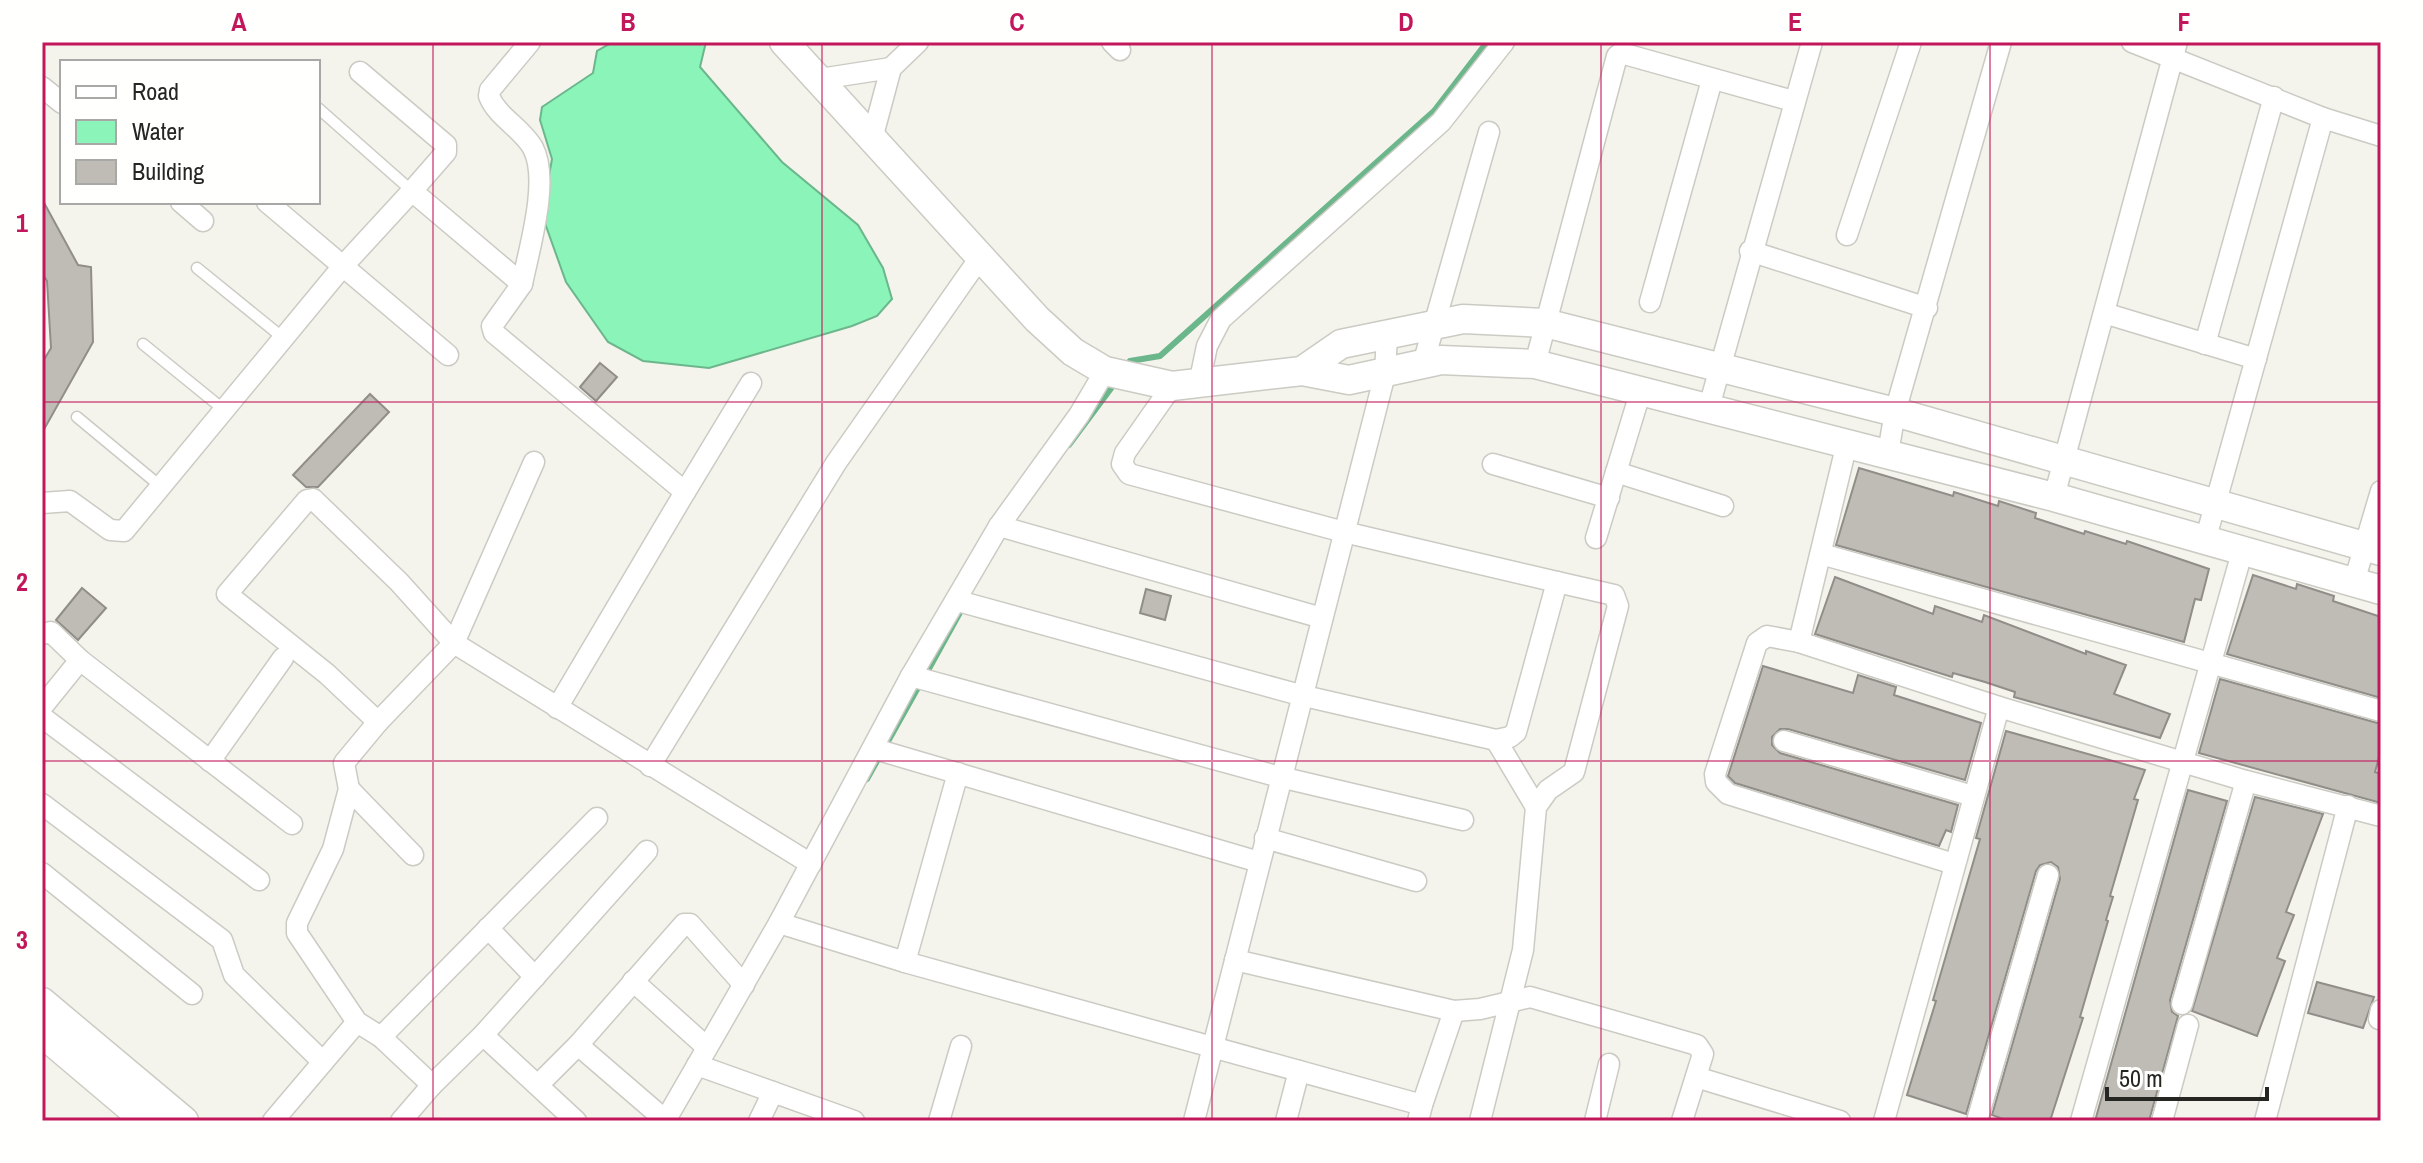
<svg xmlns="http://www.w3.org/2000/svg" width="2423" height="1163" font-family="'Archivo Narrow',sans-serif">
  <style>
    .water { fill: #8af4b9; stroke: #6cb68c; stroke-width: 2 }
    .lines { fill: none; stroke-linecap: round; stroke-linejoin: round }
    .stream { stroke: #6cb68c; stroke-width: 6 }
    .building { fill: #bfbbb5; stroke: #918d88; stroke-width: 2 }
    .lane-casing { stroke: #cbcbc4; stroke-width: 13 }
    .street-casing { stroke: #cbcbc4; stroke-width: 23 }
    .secondary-casing { stroke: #cbcbc4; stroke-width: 31 }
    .lane { stroke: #fff; stroke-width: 10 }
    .street { stroke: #fff; stroke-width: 20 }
    .secondary { stroke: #fff; stroke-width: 28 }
    .grid { fill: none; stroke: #c2185b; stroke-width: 2; stroke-opacity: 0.55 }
    .neatline { fill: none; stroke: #c2185b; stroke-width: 3 }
    .grid-label { font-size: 26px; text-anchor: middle; font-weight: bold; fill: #c2185b }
  </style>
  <rect width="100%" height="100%" fill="#f4f4ed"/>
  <polygon class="water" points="613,42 706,42 700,67 782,162 858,225 883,268 892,299 877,316 852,326 709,368 643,361 608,342 566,282 542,215 552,159 540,120 542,107 593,73 597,51"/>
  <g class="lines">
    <g class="stream">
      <polyline points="1125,367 1130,361 1160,356 1434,111 1487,42"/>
      <polyline points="1069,445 1115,383"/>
      <polyline points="926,674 963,607"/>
      <polyline points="867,779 920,684"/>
    </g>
  </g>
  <g class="building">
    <polygon points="42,199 78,265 91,267 93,342 42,433 42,363 51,348 47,281 42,273"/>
    <polygon points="600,363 617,377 596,401 580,387"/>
    <polygon points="370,394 389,412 318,487 306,487 293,475"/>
    <polygon points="1859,468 1953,496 1954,492 1998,506 1999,501 2036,513 2035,518 2084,534 2085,531 2126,544 2127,541 2209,569 2201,600 2195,599 2184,642 1836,545"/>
    <polygon points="2253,575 2296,589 2297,584 2334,596 2333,601 2381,617 2381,698 2227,654"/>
    <polygon points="1835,577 1933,614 1935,606 1982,622 1984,615 2086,654 2086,651 2126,665 2114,694 2170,714 2160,738 2014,697 2015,692 1985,682 1953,673 1952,677 1815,634"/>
    <polygon points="82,588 106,608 78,640 56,620"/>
    <polygon points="1146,589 1171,596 1165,620 1140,613"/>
    <polygon points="1763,666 1853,693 1858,675 1896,687 1894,695 1981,723 1965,780 1788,729 1780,729 1772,737 1772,745 1780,753 1958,805 1951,832 1946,830 1939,846 1735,783 1728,776"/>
    <polygon points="2220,679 2381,724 2381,750 2375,772 2381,774 2381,803 2199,753"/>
    <polygon points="2006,731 2145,770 2134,799 2138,800 2110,896 2113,897 2106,920 2108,921 2080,1017 2083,1018 2050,1121 2008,1121 1992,1115 2060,879 2058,867 2051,862 2040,865 2036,871 1966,1114 1907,1095 1936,1001 1933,1000 1980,839 1976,838"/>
    <polygon points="2188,790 2227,801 2170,1000 2172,1012 2178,1016 2149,1121 2095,1121"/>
    <polygon points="2255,797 2323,814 2286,912 2294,915 2277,958 2285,961 2257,1036 2192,1011"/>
    <polygon points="2317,982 2374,997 2363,1028 2308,1013"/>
  </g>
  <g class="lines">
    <defs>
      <g id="lane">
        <polyline points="318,108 412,191"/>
        <polyline points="197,268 282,337"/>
        <polyline points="143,344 223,409"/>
        <polyline points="77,417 159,485"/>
      </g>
      <g id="street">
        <polyline points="1112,42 1120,50"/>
        <polyline points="2132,42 2323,118 2381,136"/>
        <polyline points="360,72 446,145 446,152 412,191"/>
        <polyline points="820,79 891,68"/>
        <polyline points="42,87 62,103"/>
        <polyline points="872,139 891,68 918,42"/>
        <polyline points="181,202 203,221"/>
        <polyline points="267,202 448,355"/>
        <polyline points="1847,235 1911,42"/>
        <polyline points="1750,251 1927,308"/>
        <path d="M522,284C529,249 550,180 533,148C522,128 497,117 489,96L490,90L530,42"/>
        <polyline points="1650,302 1712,80"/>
        <polyline points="2104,313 2256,359"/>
        <polyline points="2205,344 2274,97"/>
        <polyline points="1423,364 1489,132"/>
        <polyline points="1535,364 1617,56 1621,53 1793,101"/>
        <polyline points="1199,384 1207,346 1221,319 1441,122 1504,42"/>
        <polyline points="1709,407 1812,42"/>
        <polyline points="1847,443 1799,642 1999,707 2246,781 2381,816"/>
        <polyline points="1888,453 1895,412 2001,42"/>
        <polyline points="534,462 454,643 378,722 327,674 227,594 307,500 313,499 399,582 454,643 811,864"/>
        <polyline points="1493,464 1609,498"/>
        <polyline points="1616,472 1723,506"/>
        <polyline points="685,492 751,383"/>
        <polyline points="2054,497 2177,42"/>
        <polyline points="42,503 70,501 110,530 124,531 343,266 412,191 522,284 492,326 494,333 685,492 557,708"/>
        <polyline points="999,526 1322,618"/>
        <polyline points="1596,538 1641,390"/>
        <polyline points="2205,541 2323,118"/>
        <polyline points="1821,554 2381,711"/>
        <polyline points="2354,582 2381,491"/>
        <polyline points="958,601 1300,695 1496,740 1510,737 1516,732 1557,582 1344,532 1129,474 1122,464 1125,453 1172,386"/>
        <polyline points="42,634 51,632 80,660"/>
        <polyline points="1799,642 1767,636 1757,643 1715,774 1716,782 1728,794 1954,864"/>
        <polyline points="911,676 1280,777 1463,820"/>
        <polyline points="42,707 80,660 292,824"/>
        <polyline points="42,717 259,880"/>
        <polyline points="1496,740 1536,807"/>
        <polyline points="1784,741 1973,796"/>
        <polyline points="875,749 1259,862"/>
        <polyline points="210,761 283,658"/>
        <polyline points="650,766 836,463 979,259"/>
        <polyline points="349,789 344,763 378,722"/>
        <polyline points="42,804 222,940 234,975 323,1062 357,1022"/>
        <polyline points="1265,838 1416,881"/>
        <polyline points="413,855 349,789 333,849 297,923 297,933 357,1022 381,1037 432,1085 483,1035"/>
        <polyline points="42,873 192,994"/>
        <polyline points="779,923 905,962 1422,1105 1418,1121"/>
        <polyline points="488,928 535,977"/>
        <polyline points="1235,960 1454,1011 1480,1009 1530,997 1697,1045 1703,1054 1682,1121"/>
        <polyline points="905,962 958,773"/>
        <polyline points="633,981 701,1042"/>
        <polyline points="2182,1004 2246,781"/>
        <polyline points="2379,1019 2381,1010"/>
        <polyline points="381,1037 597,818"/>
        <polyline points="578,1045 657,1113"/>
        <polyline points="697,1065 854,1121"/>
        <polyline points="1696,1077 1840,1121"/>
        <polyline points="539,1084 578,1045 684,924 690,924 744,985"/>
        <polyline points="1422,1105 1454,1011"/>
        <polyline points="273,1121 323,1062"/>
        <polyline points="401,1121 432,1085"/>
        <polyline points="576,1121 483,1035 647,851"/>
        <polyline points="665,1121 779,923 911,676 999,526 1079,415 1105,371"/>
        <polyline points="759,1121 773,1092"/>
        <polyline points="939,1121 961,1046"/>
        <polyline points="1194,1121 1385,374 1387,335"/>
        <polyline points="1286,1121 1299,1071"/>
        <polyline points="1480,1121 1523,950 1536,807 1548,790 1574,772 1618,606 1614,595 1557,582"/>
        <polyline points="1595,1121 1609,1064"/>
        <polyline points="1884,1121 1999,707"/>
        <polyline points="1977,1121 2048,875"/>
        <polyline points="2081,1121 2243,549"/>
        <polyline points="2162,1121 2188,1025"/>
        <polyline points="2265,1121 2348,806"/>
      </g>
      <g id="secondary">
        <polyline points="784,42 1037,319 1073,352 1105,371 1172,386 1302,371 1349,380 1441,360 1535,364 2054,497 2381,590"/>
        <polyline points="1302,371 1341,344 1463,319 1545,323 1895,412 2381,551"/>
        <polyline points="42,1002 184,1121"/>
        <polyline points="42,1033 146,1121"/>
      </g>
    </defs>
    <use href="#lane" class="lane-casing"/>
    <use href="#street" class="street-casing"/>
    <use href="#secondary" class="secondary-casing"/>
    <use href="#lane" class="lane"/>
    <use href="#street" class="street"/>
    <use href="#secondary" class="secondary"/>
  </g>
  <path class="grid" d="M433,42V1121M822,42V1121M1212,42V1121M1601,42V1121M1990,42V1121M42,402H2381M42,761H2381"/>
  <rect width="2423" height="1163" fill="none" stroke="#fffffe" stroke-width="88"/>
  <rect x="60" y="60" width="260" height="144" fill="#fffffe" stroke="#a8a8a6" stroke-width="2"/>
  <rect x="76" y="86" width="40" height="12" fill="#ffffff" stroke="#a8a8a6" stroke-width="2"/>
  <text x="132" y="100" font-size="24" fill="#252522">Road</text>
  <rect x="76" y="120" width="40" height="24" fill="#8af4b9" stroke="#a8a8a6" stroke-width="2"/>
  <text x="132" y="140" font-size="24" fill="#252522">Water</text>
  <rect x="76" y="160" width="40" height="24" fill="#bfbbb5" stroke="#a8a8a6" stroke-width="2"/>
  <text x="132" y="180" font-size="24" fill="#252522">Building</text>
  <path d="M2107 1087v12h160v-12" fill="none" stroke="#252522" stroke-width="4"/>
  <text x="2119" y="1087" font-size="24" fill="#252522" stroke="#fffffe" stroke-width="6" paint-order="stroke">50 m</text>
  <rect x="44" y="44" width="2335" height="1075" class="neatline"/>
  <g class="grid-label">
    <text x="239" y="31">A</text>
    <text x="628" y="31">B</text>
    <text x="1017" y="31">C</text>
    <text x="1406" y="31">D</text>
    <text x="1795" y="31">E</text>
    <text x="2184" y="31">F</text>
    <text x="22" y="232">1</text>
    <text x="22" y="591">2</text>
    <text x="22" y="949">3</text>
  </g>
</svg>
